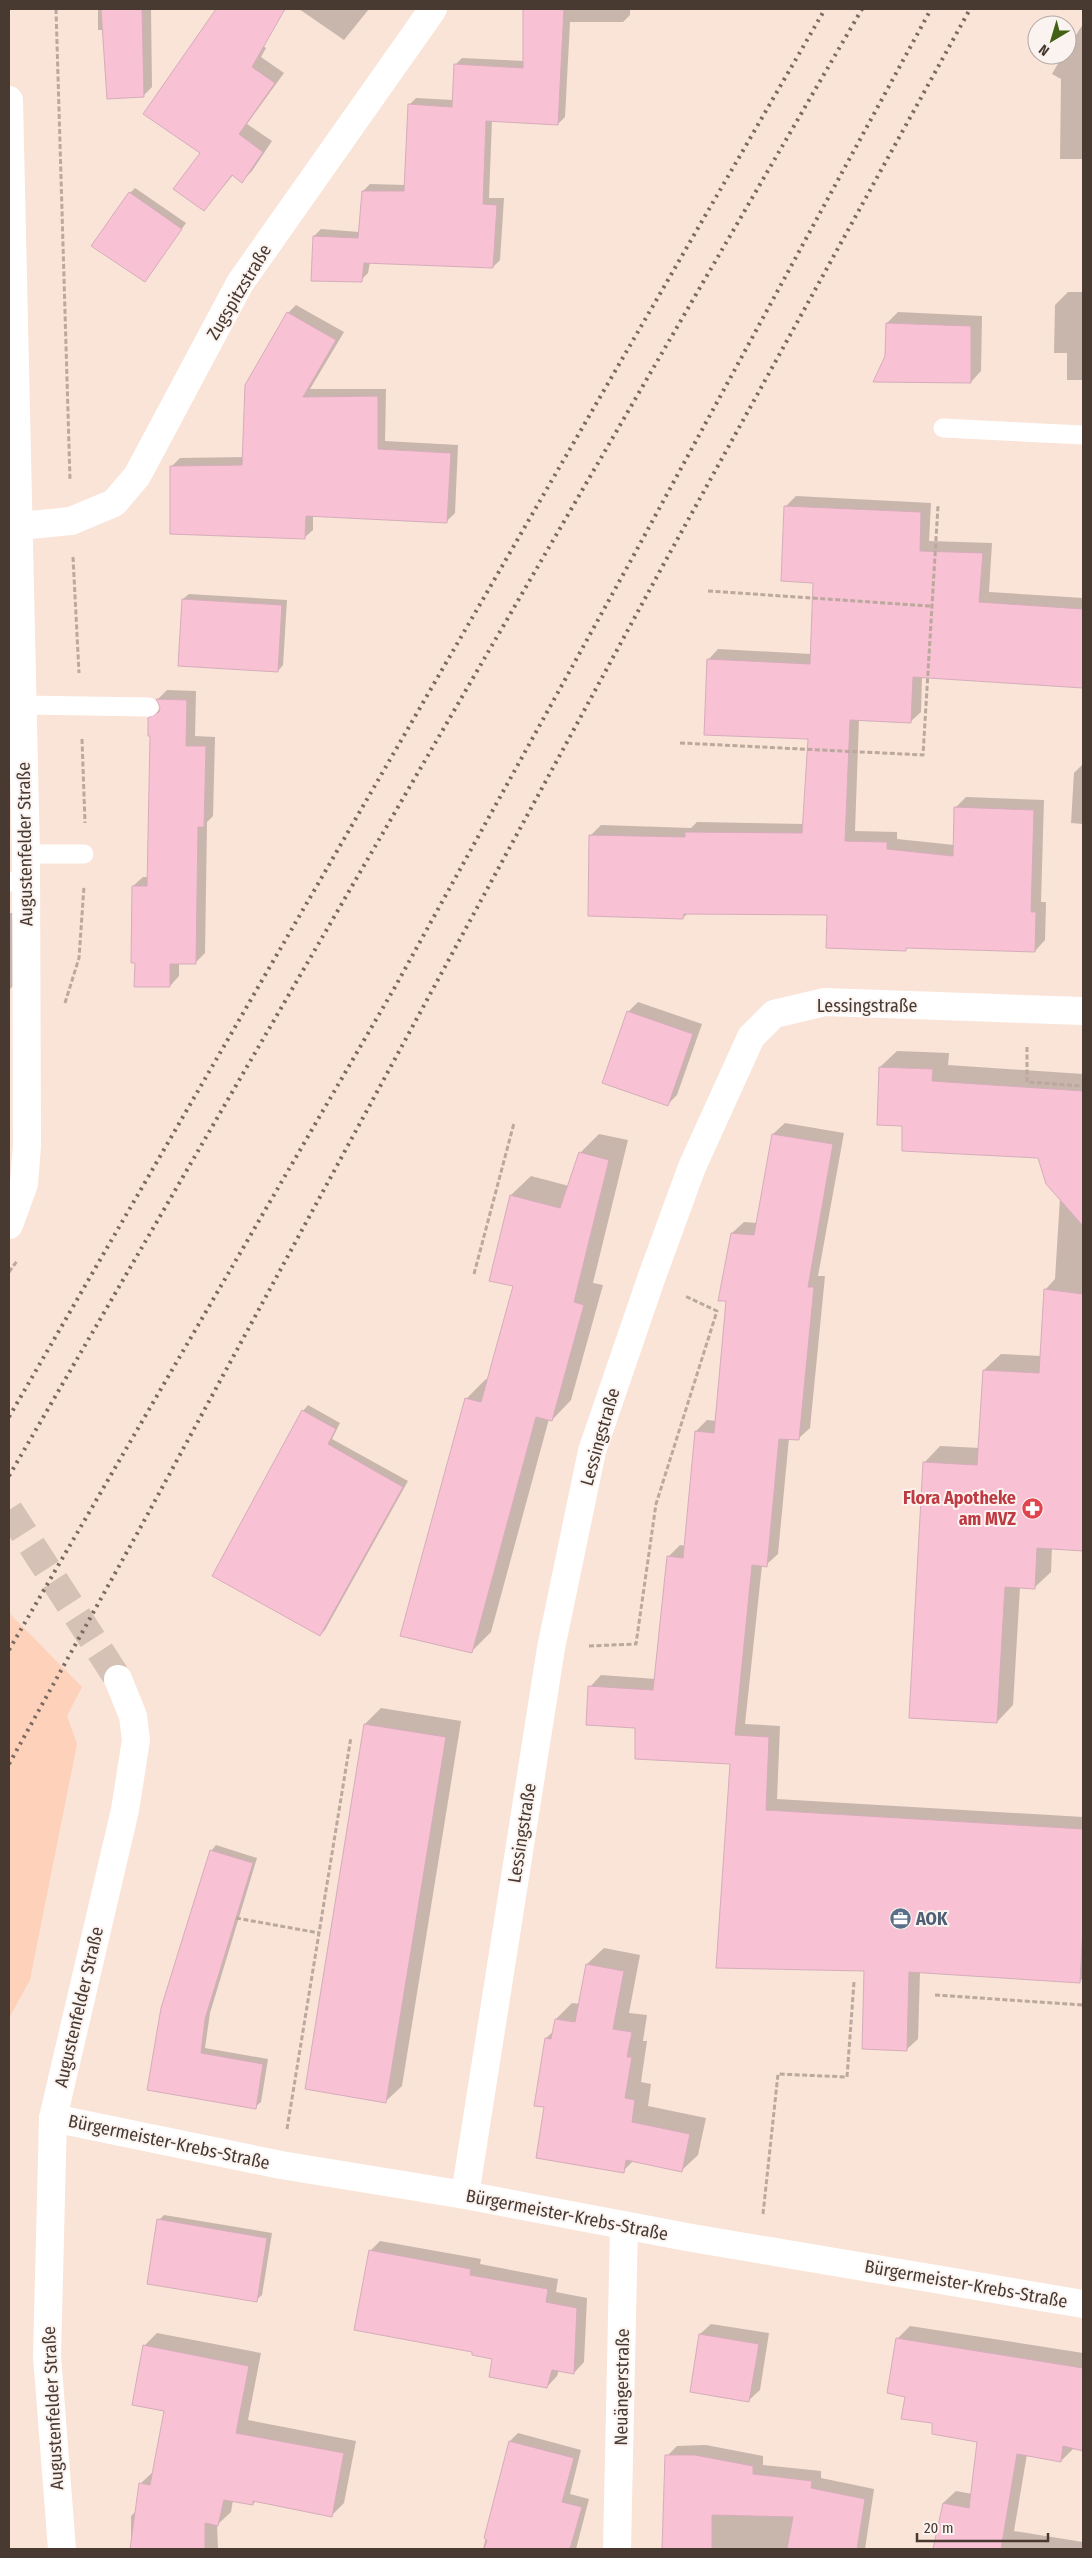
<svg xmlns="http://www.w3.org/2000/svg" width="1092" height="2558" font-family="'Fira Sans Condensed',sans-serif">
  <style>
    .built { fill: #fed2ba }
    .shadow { fill: #0003 }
    .building { fill: #f8c1d4; stroke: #d5adbb }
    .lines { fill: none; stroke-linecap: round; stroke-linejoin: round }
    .minor-tunnel { stroke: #d6c1b6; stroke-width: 28; stroke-dasharray: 28 14; stroke-linecap: butt }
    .path { stroke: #bca89d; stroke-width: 3; stroke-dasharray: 5 2.5; stroke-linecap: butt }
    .service { stroke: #fff; stroke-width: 19 }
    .minor { stroke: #fff; stroke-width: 28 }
    .rail { stroke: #7b6a61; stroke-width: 4; stroke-dasharray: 2.5 5; stroke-linecap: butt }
    .labels { text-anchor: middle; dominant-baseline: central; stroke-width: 4; stroke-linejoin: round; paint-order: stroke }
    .street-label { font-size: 18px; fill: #483931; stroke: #fbf3f0 }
    .health-label { font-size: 18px; font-weight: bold; fill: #be3a42; stroke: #fbf3f0; text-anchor: end }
    .service-label { font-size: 18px; font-weight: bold; fill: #4e5e75; stroke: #fbf3f0; text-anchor: start }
  </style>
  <rect width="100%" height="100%" fill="#fae3d7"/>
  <polygon class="built" points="9,1613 82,1687 67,1716 77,1744 30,1980 9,2018"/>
  <g class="shadow">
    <polygon points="98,9 151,9 152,87 144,95 104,30 98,30"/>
    <polygon points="299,9 369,9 344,40"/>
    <polygon points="525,9 630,9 630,15 623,22 570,22 565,117 558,124 492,120 489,198 504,198 500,260 493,267 370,262 368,273 361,280 314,236 321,229 359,232 363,191 370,184 405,185 409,105 416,98 453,100 455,65 462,58 524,61"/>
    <polygon points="217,13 266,48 261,57 284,73 247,124 272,141 252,171 242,181 233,175 204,210 202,153"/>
    <polygon points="1083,24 1083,159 1060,159 1061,79 1052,74 1063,55 1067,55 1067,49"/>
    <polygon points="135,188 186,223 144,281 130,193"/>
    <polygon points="1068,292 1083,292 1083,380 1067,380 1067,353 1054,353 1055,305"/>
    <polygon points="296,305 344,332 310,389 386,389 385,441 458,445 455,513 447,521 313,515 313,530 304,538 172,466 180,458 244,457 288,313"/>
    <polygon points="898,312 982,316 981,371 971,382 887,356 887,323"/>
    <polygon points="796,496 931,503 929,541 992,543 989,592 1083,598 1083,687 922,677 921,712 910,722 859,719 855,831 897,832 897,839 954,845 955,808 966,797 1044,800 1041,902 1046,902 1045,940 1035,951 909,946 905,950 828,914 688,913 683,918 591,835 601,825 691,828 697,822 804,824 810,738 708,660 718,649 811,654 814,582 785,507"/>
    <polygon points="189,594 287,600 283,665 278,671 183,599"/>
    <polygon points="167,690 196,691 195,736 215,737 213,816 207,822 205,953 195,963 179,963 179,976 170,986 133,886 143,877 148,877 152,735 150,719 161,708 158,699"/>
    <polygon points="1083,764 1083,824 1071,823 1074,773"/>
    <polygon points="9,913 20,913 21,978 9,990"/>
    <polygon points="638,1002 702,1024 677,1095 668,1104 628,1012"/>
    <polygon points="897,1051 949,1053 948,1065 1083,1074 1083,1549 1052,1547 1051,1572 1034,1588 1020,1587 1013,1705 997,1722 924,1463 940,1446 980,1448 984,1370 1001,1354 1041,1356 1045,1290 1055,1279 1060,1198 1039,1157 904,1125 880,1067"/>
    <polygon points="785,1123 844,1133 818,1276 825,1276 810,1428 798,1439 789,1438 778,1554 766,1565 762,1565 745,1724 780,1726 777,1799 1083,1817 1083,1978 1080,1981 920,1972 918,2039 906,2050 865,1970 731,1762 637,1727 590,1687 601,1675 656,1679 668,1557 680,1545 685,1546 696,1431 707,1420 716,1421 732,1233 744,1222 758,1223 773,1134"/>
    <polygon points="599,1134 628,1140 593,1283 603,1285 571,1400 552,1420 549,1419 491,1632 471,1652 466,1399 486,1379 488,1380 515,1285 490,1280 511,1195 531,1176 569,1186 580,1153"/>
    <polygon points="308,1405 340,1423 332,1439 408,1481 325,1630 320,1635 213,1575 303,1411"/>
    <polygon points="381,1708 461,1721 402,2086 386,2101 307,2088 365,1724"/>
    <polygon points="216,1845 257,1858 210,2013 205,2048 268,2059 261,2102 255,2107 149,2089 211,1851"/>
    <polygon points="604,1948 640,1955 629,2013 647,2015 643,2041 647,2041 641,2082 651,2084 648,2106 706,2118 698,2155 681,2171 634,2160 623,2171 545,2106 546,2038 554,2031 556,2019 572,2003 580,2004 587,1964"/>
    <polygon points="164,2215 272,2233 262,2295 256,2300 159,2220"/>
    <polygon points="380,2241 481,2259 480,2264 558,2279 556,2292 587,2298 584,2362 574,2373 559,2370 557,2376 547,2387 494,2358 473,2351 370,2251"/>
    <polygon points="711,2324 769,2333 760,2390 749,2400 700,2334"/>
    <polygon points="910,2326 1083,2353 1083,2443 1078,2449 1074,2448 1061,2461 1027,2454 1014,2531 1083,2542 1083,2549 940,2549 943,2503 956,2491 972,2494 978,2441 933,2422 907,2396 897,2339"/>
    <polygon points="157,2333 261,2353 248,2420 356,2441 344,2503 331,2516 256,2501 253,2504 233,2500 231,2512 217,2525 218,2549 131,2549 131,2516 136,2511 140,2484 154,2471 165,2410 144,2346"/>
    <polygon points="9,2378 10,2378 9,2411"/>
    <polygon points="518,2433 581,2450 570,2494 589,2499 576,2549 483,2549 510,2441"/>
    <polygon points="706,2445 763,2456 763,2465 821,2471 821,2478 874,2489 865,2549 672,2549 673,2511 667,2456 677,2446"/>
  </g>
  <g class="building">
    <polygon points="101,9 142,9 144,97 107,99"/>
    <polygon points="216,9 285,9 252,67 275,83 239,134 263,152 242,183 232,175 204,211 173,189 200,153 143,114"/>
    <polygon points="523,9 564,9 558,125 486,121 483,204 497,205 493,268 364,263 362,282 311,281 313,236 358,238 362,191 404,191 408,104 452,107 454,64 523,68"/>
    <polygon points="129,192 182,229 145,282 91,246"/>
    <polygon points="287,312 336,340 303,397 378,396 378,449 451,453 447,523 306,516 305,539 170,534 170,466 242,465 245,385"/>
    <polygon points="886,323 971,326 971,383 873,382 885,356"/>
    <polygon points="784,506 921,512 920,551 983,553 979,602 1083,609 1083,688 913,677 911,723 850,720 845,841 887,842 887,849 953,856 954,807 1034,810 1031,912 1036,912 1035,952 906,948 906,951 826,948 827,915 684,914 683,919 588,916 589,835 685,837 685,832 802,833 808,739 704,735 707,659 810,664 813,583 781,581"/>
    <polygon points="182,599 282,605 278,672 178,666"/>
    <polygon points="156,699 187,700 186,746 206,746 204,827 198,827 196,964 170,964 170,987 134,987 135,963 131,963 132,886 147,886 150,736 148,736 148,718 159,712 160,707"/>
    <polygon points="627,1011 693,1034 668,1106 602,1083"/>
    <polygon points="879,1067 933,1069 932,1081 1083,1091 1083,1226 1046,1184 1038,1158 902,1151 902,1126 877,1125"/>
    <polygon points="772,1134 833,1144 808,1287 814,1287 799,1440 779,1439 767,1567 752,1565 735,1735 769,1737 766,1810 1083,1829 1083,1927 1080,1983 909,1972 907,2051 862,2049 864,1971 716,1968 730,1764 635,1759 635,1728 586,1725 588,1686 653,1690 667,1556 683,1558 695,1431 714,1433 726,1301 718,1301 731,1233 754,1235"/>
    <polygon points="579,1152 609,1160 574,1302 584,1305 552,1421 536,1417 472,1653 400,1636 465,1398 481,1402 513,1286 489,1281 510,1195 560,1208"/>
    <polygon points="1044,1289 1083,1294 1083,1551 1037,1548 1035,1589 1005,1587 997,1723 909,1718 923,1462 977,1465 983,1370 1039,1373"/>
    <polygon points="302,1410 336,1429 328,1444 403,1487 320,1636 212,1576"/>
    <polygon points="364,1724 446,1737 386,2103 305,2089"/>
    <polygon points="210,1850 253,1863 205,2019 201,2053 263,2064 256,2109 147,2090 161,2008"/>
    <polygon points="586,1964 624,1971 613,2029 632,2032 627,2057 632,2057 625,2098 635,2100 632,2122 690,2134 682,2172 626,2160 624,2173 536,2158 544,2107 534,2106 545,2038 551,2039 555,2019 575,2022"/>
    <polygon points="157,2219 267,2238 257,2302 147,2284"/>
    <polygon points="369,2250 471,2269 470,2275 548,2289 546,2302 577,2308 574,2374 552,2370 547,2388 489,2377 492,2359 472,2355 472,2352 354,2330"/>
    <polygon points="699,2334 759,2344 749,2402 690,2392"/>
    <polygon points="896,2338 1083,2368 1083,2451 1063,2446 1061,2462 1017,2454 1001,2549 933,2549 943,2503 969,2508 977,2442 932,2434 932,2423 901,2419 905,2397 887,2393"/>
    <polygon points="143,2345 249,2366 236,2433 344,2453 332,2517 253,2501 253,2505 224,2500 218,2526 205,2523 205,2549 130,2549 139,2483 150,2485 164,2411 132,2405"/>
    <polygon points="509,2441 574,2458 562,2502 582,2507 570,2549 484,2549 487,2540 484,2538"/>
    <polygon points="665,2455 695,2455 753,2466 753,2474 812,2481 811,2488 865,2499 857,2549 787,2549 793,2517 712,2515 712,2549 662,2549"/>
  </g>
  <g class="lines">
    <polyline class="minor-tunnel" points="9,1510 118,1679"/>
    <g class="path">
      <polyline points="56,9 70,480"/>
      <polyline points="73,557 79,673"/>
      <polyline points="708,591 930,606"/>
      <polyline points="82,739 85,823"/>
      <polyline points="680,743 923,755 938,506"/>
      <polyline points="65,1003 79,958 84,886"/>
      <polyline points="1027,1047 1027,1082 1083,1086"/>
      <polyline points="9,1272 17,1261"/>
      <polyline points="474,1274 514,1123"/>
      <polyline points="589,1646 636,1644 656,1504 717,1311 685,1296"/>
      <polyline points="236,1918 319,1933"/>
      <polyline points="935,1995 1083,2005"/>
      <polyline points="287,2129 351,1737"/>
      <polyline points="763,2214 778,2074 847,2077 854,1982"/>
    </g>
    <g class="service">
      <polyline points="943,428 1083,435"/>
      <polyline points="23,705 149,707"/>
      <polyline points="26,854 84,854"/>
      <polyline points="9,882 26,881"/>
    </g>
    <g class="minor">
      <polyline points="9,100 26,854 27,1146 24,1184 9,1225"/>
      <polyline points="20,526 71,521 114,503 137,476 240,283 433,9"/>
      <polyline points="53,2118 281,2165 465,2195 692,2238 1083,2304"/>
      <polyline points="465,2195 551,1648 592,1451 651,1279 692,1167 751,1037 774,1014 825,1002 1083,1011"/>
      <polyline points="62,2549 47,2356 53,2118 125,1810 136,1740 133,1716 118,1679"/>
      <polyline points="617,2549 624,2226"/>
    </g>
    <g class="rail">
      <polyline points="9,1417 825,9"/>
      <polyline points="9,1476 862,9"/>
      <polyline points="9,1650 395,987 635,553 931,9"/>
      <polyline points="9,1764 138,1532 661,569 970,9"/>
    </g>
  </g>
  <defs>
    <symbol id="pharmacy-disc" viewBox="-11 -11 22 22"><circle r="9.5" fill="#e0444e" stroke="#fbf3f0"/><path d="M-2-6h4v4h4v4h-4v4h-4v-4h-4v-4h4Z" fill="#fff"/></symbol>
    <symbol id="office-disc" viewBox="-11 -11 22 22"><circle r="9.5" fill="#5c6f8a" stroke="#fbf3f0"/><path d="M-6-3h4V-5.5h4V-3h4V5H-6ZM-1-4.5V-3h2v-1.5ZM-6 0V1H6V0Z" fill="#fff"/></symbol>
  </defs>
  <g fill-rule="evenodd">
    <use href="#pharmacy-disc" x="1020" y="1496" width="25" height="25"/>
    <use href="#office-disc" x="888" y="1906" width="25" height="25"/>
  </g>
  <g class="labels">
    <g class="street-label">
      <text transform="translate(239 292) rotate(-59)">Zugspitzstraße</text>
      <text transform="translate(25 844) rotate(-91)">Augustenfelder Straße</text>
      <text x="867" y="1006">Lessingstraße</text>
      <text transform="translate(600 1437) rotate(-74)">Lessingstraße</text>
      <text transform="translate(522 1833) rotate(-81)">Lessingstraße</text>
      <text transform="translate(79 2007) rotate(-77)">Augustenfelder Straße</text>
      <text transform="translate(169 2142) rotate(12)">Bürgermeister-Krebs-Straße</text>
      <text transform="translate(567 2215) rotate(11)">Bürgermeister-Krebs-Straße</text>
      <text transform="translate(966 2284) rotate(10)">Bürgermeister-Krebs-Straße</text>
      <text transform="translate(622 2387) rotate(-89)">Neuängerstraße</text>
      <text transform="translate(53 2408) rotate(-93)">Augustenfelder Straße</text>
    </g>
    <g class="health-label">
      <text x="1016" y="1498">Flora Apotheke<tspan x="1016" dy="21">am MVZ</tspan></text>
    </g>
    <g class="service-label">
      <text x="916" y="1919">AOK</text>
    </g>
  </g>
  <rect width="1092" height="2558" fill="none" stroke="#483931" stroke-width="20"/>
  <g transform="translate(1052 40) rotate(218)"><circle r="24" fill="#fbf3f0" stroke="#b3a9a4"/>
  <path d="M0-4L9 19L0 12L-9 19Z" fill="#416115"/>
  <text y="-8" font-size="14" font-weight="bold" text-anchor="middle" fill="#483931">N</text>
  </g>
  <path d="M917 2533v8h131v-8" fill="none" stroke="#483931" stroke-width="2.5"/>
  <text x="924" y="2533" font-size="15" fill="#483931" stroke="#fbf3f0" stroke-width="4" paint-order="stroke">20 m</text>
</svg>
